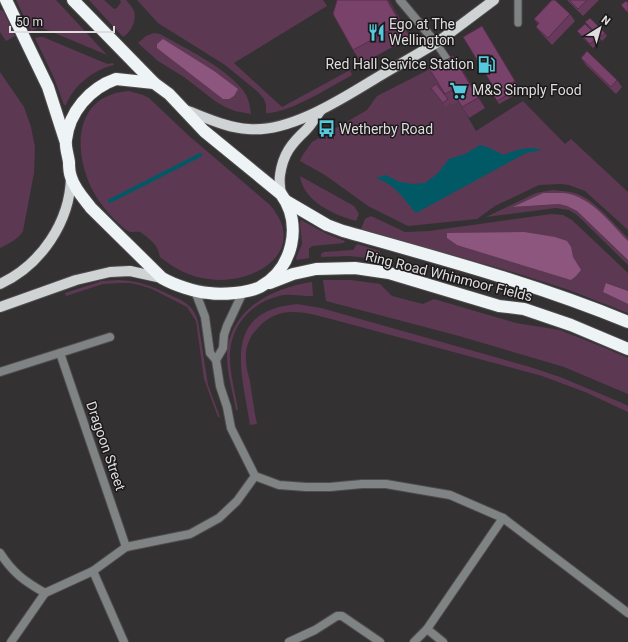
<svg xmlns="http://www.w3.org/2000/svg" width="628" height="642" font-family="Roboto,sans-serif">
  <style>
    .green { fill: #5d3853 }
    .forest { fill: #8d567e }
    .water { fill: #025966 }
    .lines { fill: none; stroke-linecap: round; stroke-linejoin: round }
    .stream { stroke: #025966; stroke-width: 4 }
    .lane-casing { stroke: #4f4d4e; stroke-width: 9 }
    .street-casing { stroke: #4f4d4e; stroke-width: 10 }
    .primary-casing { stroke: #4f4d4e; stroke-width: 12 }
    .highway-casing { stroke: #4f4d4e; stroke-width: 14 }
    .lane { stroke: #808383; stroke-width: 7 }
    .street { stroke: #808383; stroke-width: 8 }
    .primary { stroke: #cfd3d4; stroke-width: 10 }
    .highway { stroke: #eef3f5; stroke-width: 12 }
    .wall { fill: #67395b }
    .shaded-wall { fill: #542e4a }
    .building { fill: #78426a; stroke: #542e4a }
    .labels { text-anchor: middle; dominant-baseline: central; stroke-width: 3; stroke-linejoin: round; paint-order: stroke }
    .poi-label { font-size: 14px; fill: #dfddde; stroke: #1b191a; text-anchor: start }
    .street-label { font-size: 14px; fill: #dfddde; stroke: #1b191a }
  </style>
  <rect width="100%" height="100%" fill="#343133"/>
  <g class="green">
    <polygon points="16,0 56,0 107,55 45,29 38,28 31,31"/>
    <path d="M89,0H104L114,9L117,8L121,2L120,0H126C129,3 132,7 134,11C137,21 131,32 123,37Z"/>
    <path d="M137,0H323L327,6L234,63L282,107L350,70L352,75C332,86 288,114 266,113V105L264,99L258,92L225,65L158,23Z"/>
    <polygon points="0,10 3,11 15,36 6,41 0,32"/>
    <path d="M154,33L160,34C185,48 224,67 242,89C248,96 250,105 251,114L235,111L225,107L215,101L184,77L158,61L138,43L146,36Z"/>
    <path d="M39,37H43L105,63L108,64L113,63L114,65C93,70 74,85 66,105H64L54,78L35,38Z"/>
    <polygon points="435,61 476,131 523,101 565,144 571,139 628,192 628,230 585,191 569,185 560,184 539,185 495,206 477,219 408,226 368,206 325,175 300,161 302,156 312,142 367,110 377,96 432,68"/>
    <path d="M0,72L24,107L31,127L35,147L34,173L23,231C19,239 8,244 0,248Z"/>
    <path d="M129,91L143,95L149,98L188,135L270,205C310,251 254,286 209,279C190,277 175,269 160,257C159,254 158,249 156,246C153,242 144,234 140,232C136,231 131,233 128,231C121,227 107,212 102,205C73,168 66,95 129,91Z"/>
    <path d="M300,176L354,206L359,214L356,221C334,215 303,201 300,176Z"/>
    <path d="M552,190C562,191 572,191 580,195C597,203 614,224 628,238V241L598,212L582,199L565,193H543L515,207L559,204L567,206L577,211L628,260V265L577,215L569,210L556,208L486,217L536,193Z"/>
    <polygon points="551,214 563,215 572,220 628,273 628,291 607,283 603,292 628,304 628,313 569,290 516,273 361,229 365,219 371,216 405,232 429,231"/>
    <polygon points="301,220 327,234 345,241 344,243 312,246 309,249 309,258 297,260 296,258 302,244 300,222"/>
    <polygon points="357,244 380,251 378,259 349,256 321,257 321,254 324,252 353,250"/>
    <path d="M118,280C140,281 152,286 172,296C177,298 184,301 188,305C193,309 196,315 198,321L208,385L220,417H218L204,379L196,321L187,307L152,289L140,285L130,283H119L103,284L66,296L65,293L102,281Z"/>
    <polygon points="323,280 351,280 380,284 392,296 423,304 434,299 516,323 560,330 605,348 628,358 628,394 564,367 459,336 326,301"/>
    <path d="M312,282L313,296C302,297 292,293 279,296C253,302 232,324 230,352C229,371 235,391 238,410H236C233,393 227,373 227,356C229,309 272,288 312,282Z"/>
    <path d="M297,304L321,308L530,367L560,377L620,402L628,406V412L585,392L542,376L331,319C304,312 278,304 257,329C249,337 245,349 246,360C246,367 248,374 250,381C252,395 254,410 257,424L250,425C242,372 220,311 297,304Z"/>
  </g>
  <g class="forest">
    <polygon points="163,39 214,71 238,89 234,96 229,99 223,99 157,48 157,44"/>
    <path d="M543,193C550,193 557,193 564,193C591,196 611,224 628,241V260L577,211L567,206L559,204L513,207Z"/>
    <polygon points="524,232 555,237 567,241 571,247 573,257 581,270 576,276 571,280 457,245 447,238 447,233"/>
    <polygon points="606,283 628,291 628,304 603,292"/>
  </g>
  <path class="water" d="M480,145L490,148L503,155C517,150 528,145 542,150L526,153L416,213C403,198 396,185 376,178L386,175L399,182L413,184L425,183L437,174L449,159L465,154Z"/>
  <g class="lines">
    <polyline class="stream" points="110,201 200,155"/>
    <defs>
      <g id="lane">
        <polyline points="518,23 518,0"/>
        <polyline points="436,43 449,62 454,63"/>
      </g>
      <g id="street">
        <polyline points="400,0 436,43"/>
        <polyline points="195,291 205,317 210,353 216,360 220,386 227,407 231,428 255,476 279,485 306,487 330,487 362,484 386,484 450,495 503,518 427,629 443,642"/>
        <polyline points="60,353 126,547"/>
        <polyline points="216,360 223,348 224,335 227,326 243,292"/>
        <polyline points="0,372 110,337"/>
        <polyline points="503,518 628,613"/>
        <path d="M0,553C13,573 24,581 45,593"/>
        <polyline points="93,571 124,642"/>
        <polyline points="11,642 45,593 93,571 126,547 190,534 219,518 237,501 255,476"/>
        <polyline points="289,642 315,630 337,616 342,616 380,642"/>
        <polyline points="414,642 427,629"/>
      </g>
      <g id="primary">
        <path d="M185,110C205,117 227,128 248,129C289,133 340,100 373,80C394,67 415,56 436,43C456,29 475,14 494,0"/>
        <path d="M281,194C280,188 279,181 280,175C283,154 291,144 306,130C312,124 316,116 321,110"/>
        <path d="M0,284C41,265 70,222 71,177"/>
        <polyline points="0,307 76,280 110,272 130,271 162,278"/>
      </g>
      <g id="highway">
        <polyline points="6,0 48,87 65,140"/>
        <polyline points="73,0 154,83"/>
        <path d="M116,79L154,83L169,94L204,131L281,194C303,224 293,269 260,287C248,293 222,295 209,293C195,292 174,285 162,278L91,208C84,199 74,188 71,177C69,172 69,166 69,162C68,155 65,147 66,140C69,112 90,88 116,79Z"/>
        <path d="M286,201L327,225L343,231C439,258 536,284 628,322"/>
        <polyline points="270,283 293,274 316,269 355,268 389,273 499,306 524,309 571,325 628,349"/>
      </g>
    </defs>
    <use href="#lane" class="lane-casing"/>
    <use href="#street" class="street-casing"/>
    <use href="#primary" class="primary-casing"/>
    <use href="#highway" class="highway-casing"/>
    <use href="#lane" class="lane"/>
    <use href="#street" class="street"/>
    <use href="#primary" class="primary"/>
    <use href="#highway" class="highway"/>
  </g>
  <g class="wall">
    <polygon points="337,0 389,0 410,37 362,64 353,50"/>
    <polygon points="567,0 599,0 583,16"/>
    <polygon points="570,14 575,21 552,45 541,33 536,27 538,24 534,19"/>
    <polygon points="585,22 605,33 607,36 602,41 588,26"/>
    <polygon points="482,26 517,84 513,87 517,94 499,104 497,101 496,91"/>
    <polygon points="577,31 598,37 600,41 593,48 580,35"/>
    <polygon points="453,56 460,66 485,108 469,118 458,101 452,105 445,94"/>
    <polygon points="581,58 617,80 622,87 616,94 586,65"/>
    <polygon points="431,88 448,99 451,103 445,107"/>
  </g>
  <g class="shaded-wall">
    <polygon points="387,0 389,0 410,37 401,24"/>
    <polygon points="453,56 460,66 485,108 478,98"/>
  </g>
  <g class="building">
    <polygon points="337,0 387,0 401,24 353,50 333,14"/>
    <polygon points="552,0 555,0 570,14 548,38 536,27 539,23 534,19"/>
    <polygon points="569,0 587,0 578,9"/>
    <polygon points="626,1 628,3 628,13 621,5"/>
    <polygon points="590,18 605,33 600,37 585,22"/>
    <polygon points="585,24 598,37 590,44 577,31"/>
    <polygon points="482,26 515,81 511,83 515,90 497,101 493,94 496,91 463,37"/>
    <polygon points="587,51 617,80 611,87 581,58"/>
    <polygon points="453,56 478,98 462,107 452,90 445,94 430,70"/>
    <polygon points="436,84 448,99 443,103 431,88"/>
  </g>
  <defs>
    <symbol id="restaurant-bare" viewBox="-9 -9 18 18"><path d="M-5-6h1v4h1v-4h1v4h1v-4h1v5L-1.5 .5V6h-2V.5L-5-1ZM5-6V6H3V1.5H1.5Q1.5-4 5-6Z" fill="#55cade" stroke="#1b191a" stroke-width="2.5" paint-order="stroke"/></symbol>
    <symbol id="fuel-bare" viewBox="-9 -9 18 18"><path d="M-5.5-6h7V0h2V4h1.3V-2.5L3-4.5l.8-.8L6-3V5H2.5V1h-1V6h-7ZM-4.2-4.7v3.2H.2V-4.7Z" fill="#55cade" stroke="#1b191a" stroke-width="2.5" paint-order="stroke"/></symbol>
    <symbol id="supermarket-bare" viewBox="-9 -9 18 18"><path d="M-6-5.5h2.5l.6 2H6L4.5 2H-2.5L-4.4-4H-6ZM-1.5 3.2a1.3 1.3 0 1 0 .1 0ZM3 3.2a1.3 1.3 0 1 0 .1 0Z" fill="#55cade" stroke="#1b191a" stroke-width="2.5" paint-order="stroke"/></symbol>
    <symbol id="bus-bare" viewBox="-9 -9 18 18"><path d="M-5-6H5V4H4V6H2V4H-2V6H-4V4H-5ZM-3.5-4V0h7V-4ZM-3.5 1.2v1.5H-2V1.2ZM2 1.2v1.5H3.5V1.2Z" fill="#55cade" stroke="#1b191a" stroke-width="2.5" paint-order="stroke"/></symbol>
  </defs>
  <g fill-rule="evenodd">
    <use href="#restaurant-bare" x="364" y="20" width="25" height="25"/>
    <use href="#fuel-bare" x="474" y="52" width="25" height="25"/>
    <use href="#supermarket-bare" x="446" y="78" width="25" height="25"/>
    <use href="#bus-bare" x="314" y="116" width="25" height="25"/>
  </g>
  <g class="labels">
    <g class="poi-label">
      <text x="389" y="24">Ego at The<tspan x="389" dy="16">Wellington</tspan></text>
      <text x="474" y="64" text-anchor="end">Red Hall Service Station</text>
      <text x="472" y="90">M&amp;S Simply Food</text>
      <text x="339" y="129">Wetherby Road</text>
    </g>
    <g class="street-label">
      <text transform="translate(449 276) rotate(14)">Ring Road Whinmoor Fields</text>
      <text transform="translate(106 446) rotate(71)">Dragoon Street</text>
    </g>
  </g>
  <g transform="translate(600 28) rotate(37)" stroke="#1b191a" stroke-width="3" paint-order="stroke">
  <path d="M0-3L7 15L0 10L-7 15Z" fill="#dfddde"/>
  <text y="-6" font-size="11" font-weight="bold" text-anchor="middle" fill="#dfddde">N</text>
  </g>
  <path d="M10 26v6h104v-6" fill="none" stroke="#dfddde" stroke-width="2"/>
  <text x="16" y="26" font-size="12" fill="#dfddde" stroke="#1b191a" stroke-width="3" paint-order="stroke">50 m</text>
</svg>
